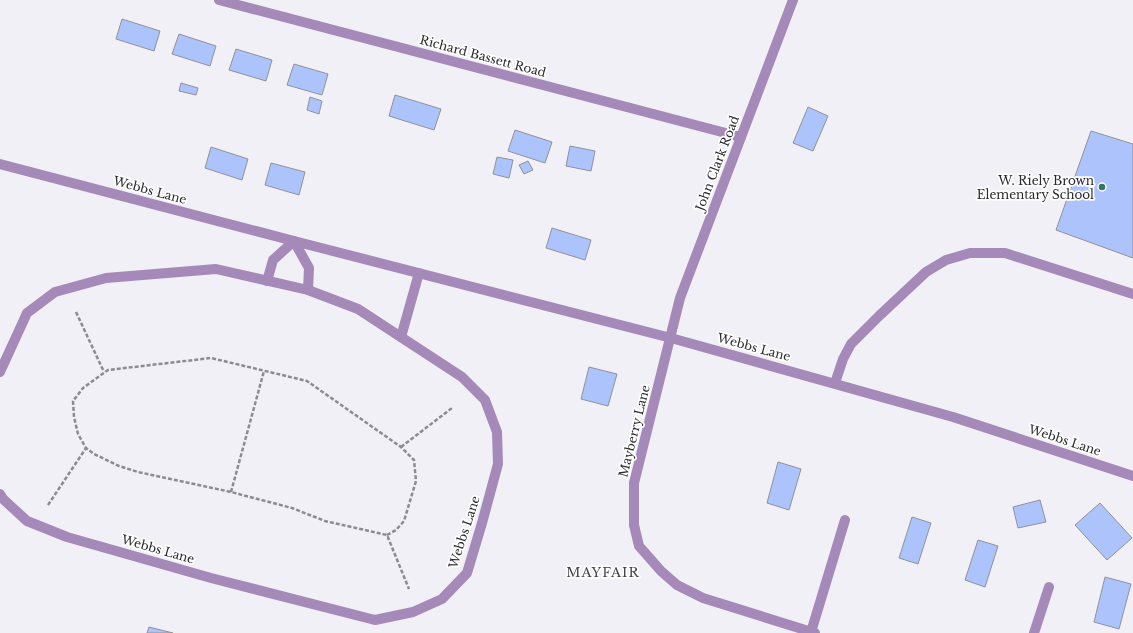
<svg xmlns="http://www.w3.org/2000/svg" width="1133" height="633" font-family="'Libre Baskerville',serif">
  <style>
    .building { fill: #adc3fc; stroke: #909297 }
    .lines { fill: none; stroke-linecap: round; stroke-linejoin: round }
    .path { stroke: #8c8c90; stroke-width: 2.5; stroke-dasharray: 4 2; stroke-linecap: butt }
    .minor { stroke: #a589b8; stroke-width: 10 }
    .poi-dot { fill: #30766b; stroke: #fefefe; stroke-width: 1.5 }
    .labels { text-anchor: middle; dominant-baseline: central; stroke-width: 3.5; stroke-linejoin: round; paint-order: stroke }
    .street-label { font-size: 12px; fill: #2a2a2c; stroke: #fefefe }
    .poi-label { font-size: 12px; fill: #2a2a2c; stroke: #fefefe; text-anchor: end }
    .neighbourhood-label { font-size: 13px; letter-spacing: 1px; fill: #444348; stroke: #fefefe }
  </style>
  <rect width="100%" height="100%" fill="#f1f0f6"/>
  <g class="building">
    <polygon points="122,19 160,31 154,51 116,39"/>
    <polygon points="179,34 216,46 210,66 172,54"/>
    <polygon points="236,49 272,60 266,81 229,70"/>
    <polygon points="294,64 328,74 322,95 287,85"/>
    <polygon points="181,83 198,88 196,95 179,91"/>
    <polygon points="395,95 441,109 434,130 389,116"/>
    <polygon points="310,97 322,101 319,114 307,110"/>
    <polygon points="808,107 828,116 813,151 793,143"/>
    <polygon points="515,130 552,142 545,163 508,151"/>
    <polygon points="1091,131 1133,144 1133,258 1056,230"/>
    <polygon points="570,146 595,151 591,171 566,166"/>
    <polygon points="211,147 248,159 242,180 205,168"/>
    <polygon points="497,157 513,160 509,178 493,174"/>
    <polygon points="528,161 533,170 524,174 519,165"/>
    <polygon points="271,163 305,172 299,195 265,185"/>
    <polygon points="552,228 591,240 585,260 546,248"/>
    <polygon points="589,367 617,374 608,406 581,399"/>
    <polygon points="778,462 801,469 789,510 767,503"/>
    <polygon points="1040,500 1046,522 1018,528 1013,507"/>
    <polygon points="1100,503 1132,538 1107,560 1075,525"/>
    <polygon points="912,517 931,523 918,564 899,558"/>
    <polygon points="978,540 998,546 985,587 965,580"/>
    <polygon points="1105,577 1131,584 1119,629 1094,622"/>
    <polygon points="149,627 173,633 147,633"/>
  </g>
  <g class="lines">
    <g class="path">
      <polyline points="76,312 104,372"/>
      <polyline points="401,447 452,408"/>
      <polyline points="231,492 264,371"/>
      <polyline points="48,505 86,448"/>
      <polyline points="387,535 396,530 404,521 416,481 414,460 401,447 307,381 211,358 108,370 83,388 73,401 74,417 78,434 86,448 94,454 119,466 138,472 231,492 292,508 325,521 387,535 409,589"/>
    </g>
    <g class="minor">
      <polyline points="219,0 741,137"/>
      <polyline points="793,0 680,298 634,483 634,525 639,546 661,571 677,585 703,598 815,633"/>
      <polyline points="0,164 294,241 671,338 953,417 1133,476"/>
      <polyline points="267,281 273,260 294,241 309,268 308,290"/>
      <polyline points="401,337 419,273"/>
      <polyline points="0,372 27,313 55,292 106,278 216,269 308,290 358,309 462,377 485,400 497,432 498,464 482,523 467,573 442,599 413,612 375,620 211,578 67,537 27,521 3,499 0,494"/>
      <polyline points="835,383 843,359 851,344 879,316 926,272 946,260 970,253 1005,253 1133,294"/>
      <polyline points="811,632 845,520"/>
      <polyline points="1034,633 1049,587"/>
    </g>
  </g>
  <circle class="poi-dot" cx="1102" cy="187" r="4"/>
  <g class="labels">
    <g class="street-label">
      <text transform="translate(483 56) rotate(15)">Richard Bassett Road</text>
      <text transform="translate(717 163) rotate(-69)">John Clark Road</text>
      <text transform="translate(150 190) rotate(15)">Webbs Lane</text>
      <text transform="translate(754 347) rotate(15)">Webbs Lane</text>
      <text transform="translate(634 431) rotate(-76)">Mayberry Lane</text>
      <text transform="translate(1065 440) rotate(18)">Webbs Lane</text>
      <text transform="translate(464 532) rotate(-72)">Webbs Lane</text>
      <text transform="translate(158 549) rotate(16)">Webbs Lane</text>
    </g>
    <g class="poi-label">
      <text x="1094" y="180">W. Riely Brown<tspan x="1094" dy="14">Elementary School</tspan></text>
    </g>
    <g class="neighbourhood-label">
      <text x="603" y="572">MAYFAIR</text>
    </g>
  </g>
</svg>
